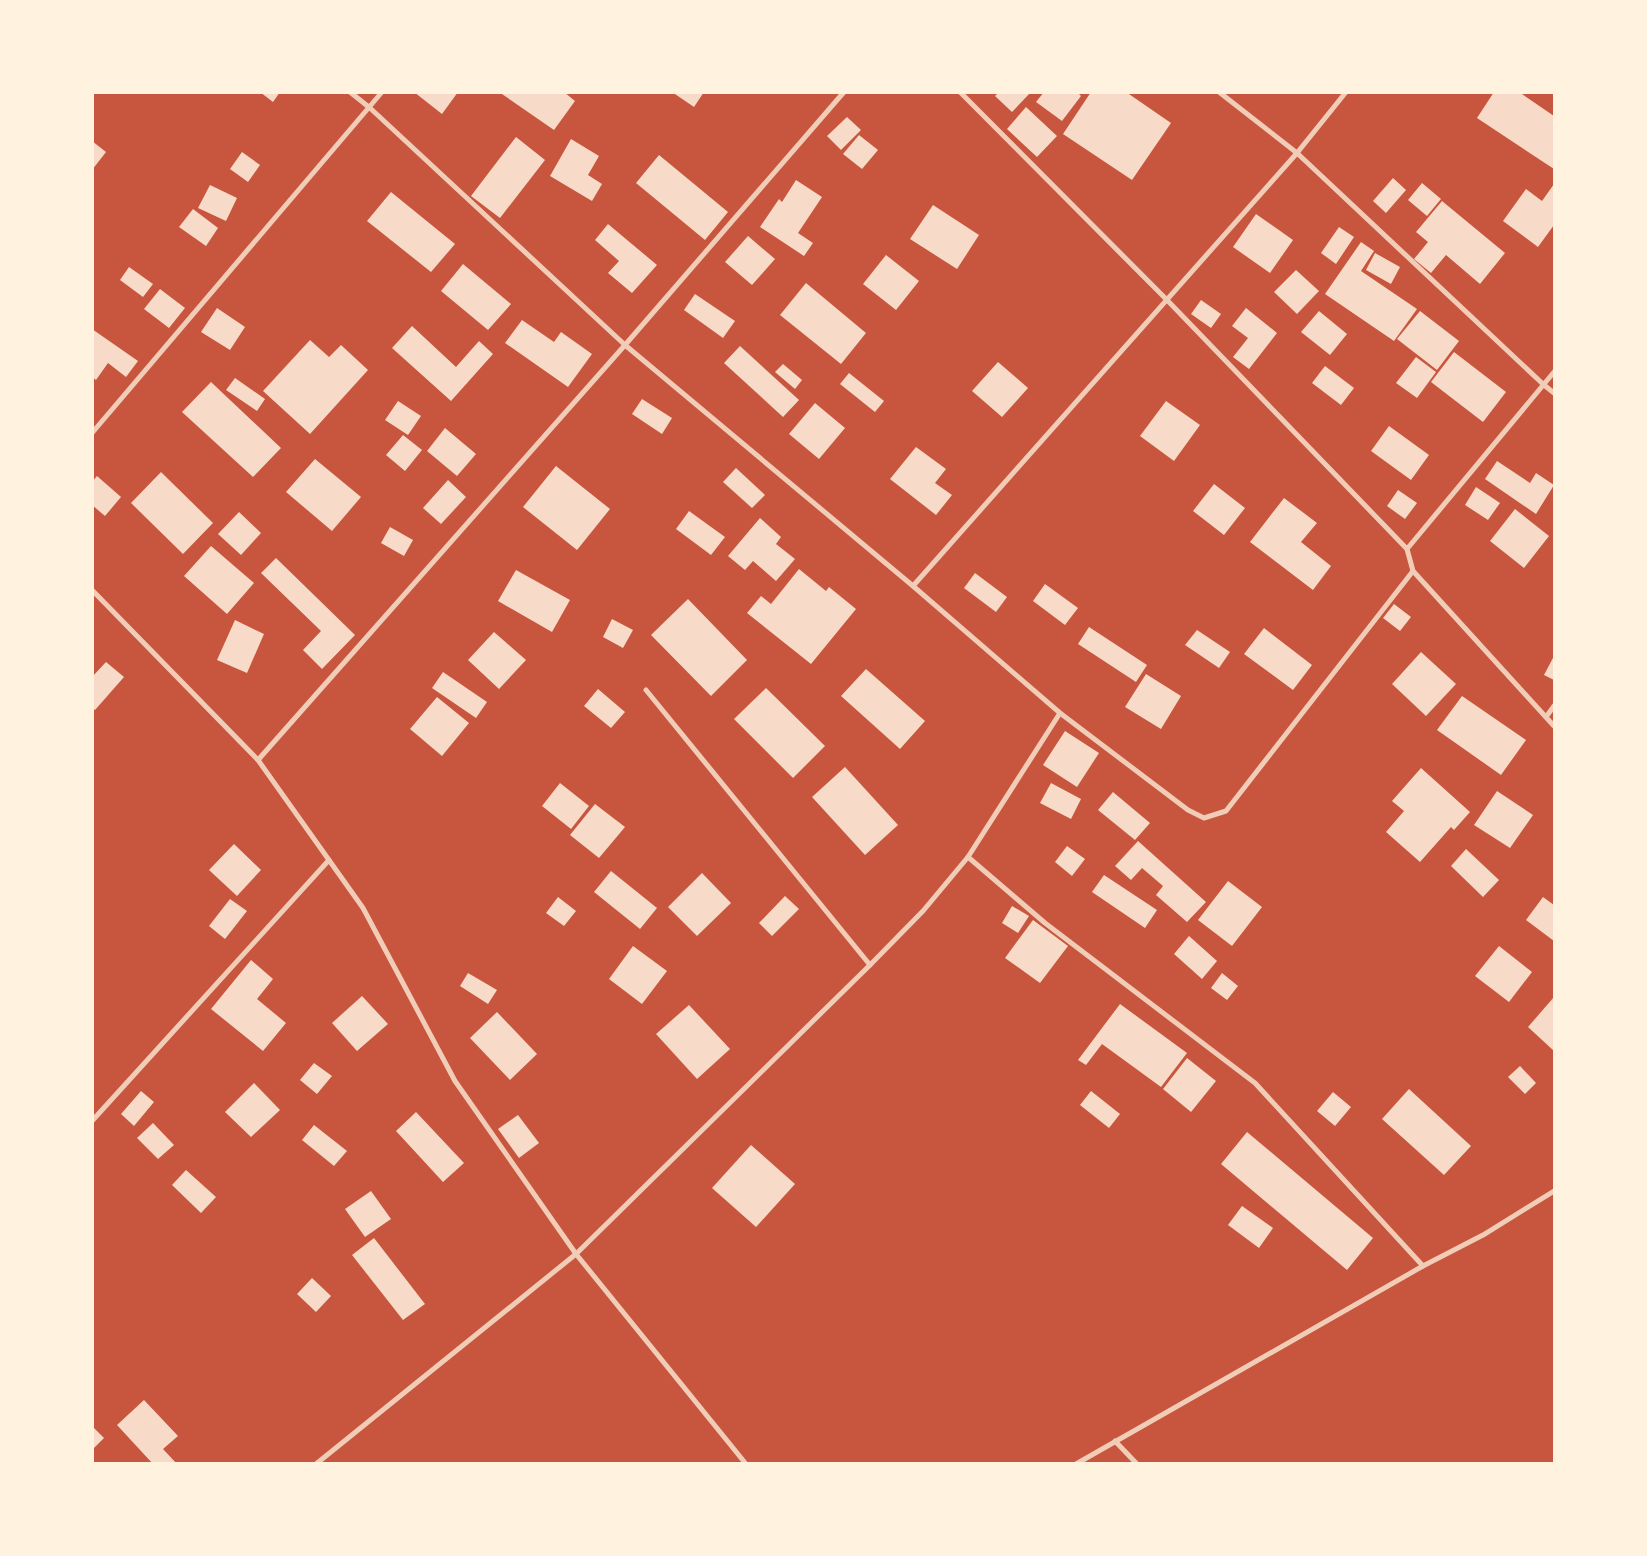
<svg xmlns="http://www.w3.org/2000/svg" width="1647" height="1556" font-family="'Noto Sans',sans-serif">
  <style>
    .building { fill: #f7dbc8 }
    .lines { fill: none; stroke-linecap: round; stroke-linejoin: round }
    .minor { stroke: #f1ccb7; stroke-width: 5 }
  </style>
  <rect width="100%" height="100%" fill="#c8553d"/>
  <g class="building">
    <polygon points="260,92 280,92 273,102"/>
    <polygon points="414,92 458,92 442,114"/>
    <polygon points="499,92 564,92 575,101 554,130"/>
    <polygon points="672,92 704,92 694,107"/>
    <polygon points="999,92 1031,92 1012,112 995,96"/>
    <polygon points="1044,92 1077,92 1081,96 1062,121 1036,102"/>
    <polygon points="1091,92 1126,92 1171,123 1132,180 1063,134"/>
    <polygon points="1494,92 1519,92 1554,116 1554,169 1477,118"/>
    <polygon points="1026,107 1057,136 1037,157 1007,129"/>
    <polygon points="847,117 861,130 841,150 827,136"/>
    <polygon points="859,135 878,150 862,169 843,154"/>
    <polygon points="516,137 545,160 500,218 471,196"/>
    <polygon points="571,139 599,156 588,175 602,184 592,201 550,176"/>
    <polygon points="92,141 106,152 92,170"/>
    <polygon points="242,152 260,165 248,182 230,169"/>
    <polygon points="659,155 728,212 705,240 636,183"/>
    <polygon points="1393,178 1406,190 1386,213 1373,201"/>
    <polygon points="796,180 822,197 798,233 813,243 804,256 760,227 779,199 782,202"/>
    <polygon points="1422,183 1441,199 1427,216 1408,200"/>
    <polygon points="1554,184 1554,225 1538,247 1503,221 1526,189 1542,201"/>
    <polygon points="210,185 237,198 226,221 198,208"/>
    <polygon points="391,192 455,244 431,272 367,221"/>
    <polygon points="1442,201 1505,253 1480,284 1446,255 1431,273 1414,259 1428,242 1416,232"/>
    <polygon points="933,205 979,235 957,269 910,239"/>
    <polygon points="193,209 218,228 206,246 179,227"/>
    <polygon points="1256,214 1293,240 1270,273 1233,247"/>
    <polygon points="608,224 657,265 632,293 608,273 619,261 595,240"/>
    <polygon points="1339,227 1354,237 1336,264 1321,253"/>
    <polygon points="748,236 775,259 752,285 725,262"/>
    <polygon points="1361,242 1374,251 1361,271 1417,309 1394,341 1325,294"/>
    <polygon points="1375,253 1400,267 1391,284 1366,270"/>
    <polygon points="886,255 919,281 896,310 863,284"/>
    <polygon points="463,264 511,304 488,330 441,291"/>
    <polygon points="129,267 153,284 143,297 120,280"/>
    <polygon points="1296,270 1319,291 1297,314 1274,292"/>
    <polygon points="806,283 866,333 841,364 780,315"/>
    <polygon points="160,289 185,308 169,328 144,309"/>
    <polygon points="695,294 735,321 723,338 684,310"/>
    <polygon points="1201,300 1221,314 1211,328 1191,314"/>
    <polygon points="217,308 245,327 230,350 201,332"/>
    <polygon points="1246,308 1277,333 1249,369 1233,357 1248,338 1232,326"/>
    <polygon points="1319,311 1347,334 1330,355 1301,332"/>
    <polygon points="1420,311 1459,341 1437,370 1397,339"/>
    <polygon points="522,320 554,342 561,332 592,354 568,387 505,343"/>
    <polygon points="412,326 456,367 479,341 493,354 451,401 392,348"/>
    <polygon points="92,329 138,361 126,377 108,363 96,380 92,377"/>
    <polygon points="310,340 329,357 341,345 368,370 310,434 263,391"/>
    <polygon points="740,346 799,400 783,417 724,363"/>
    <polygon points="1454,352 1506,392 1483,422 1431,382"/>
    <polygon points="1416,357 1436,372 1417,398 1396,383"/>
    <polygon points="998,362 1028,388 1002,417 972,391"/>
    <polygon points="783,364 802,380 795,389 775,372"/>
    <polygon points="1325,366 1354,388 1341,405 1312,383"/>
    <polygon points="849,373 884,401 875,412 840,384"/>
    <polygon points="235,378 265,399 257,411 226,390"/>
    <polygon points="211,382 281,448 253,477 182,412"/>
    <polygon points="642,399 672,418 662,434 632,414"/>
    <polygon points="398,401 421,416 408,435 385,420"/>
    <polygon points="1166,401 1200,425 1174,461 1140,436"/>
    <polygon points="815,403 845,428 819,459 789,434"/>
    <polygon points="1389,426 1429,455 1411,480 1371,451"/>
    <polygon points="445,428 476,454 457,476 427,451"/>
    <polygon points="403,435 422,450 405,471 386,455"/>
    <polygon points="916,447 946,469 935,483 952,495 936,515 890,479"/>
    <polygon points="315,459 361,497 332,531 286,492"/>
    <polygon points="1497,461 1530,483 1536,473 1554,485 1536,514 1485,479"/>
    <polygon points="556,466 610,509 577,550 523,507"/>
    <polygon points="736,468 765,495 752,508 723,482"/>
    <polygon points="161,472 213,523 183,554 131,503"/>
    <polygon points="97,476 121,497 105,516 92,505 92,482"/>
    <polygon points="448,480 466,497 441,524 423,508"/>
    <polygon points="1214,484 1245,508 1224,535 1193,511"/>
    <polygon points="1476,487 1500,503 1488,520 1465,505"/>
    <polygon points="1398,490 1417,503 1405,519 1387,506"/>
    <polygon points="1284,498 1317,523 1301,542 1331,566 1313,590 1250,542"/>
    <polygon points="1515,509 1549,536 1524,568 1490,541"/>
    <polygon points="689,511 725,537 711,555 676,529"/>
    <polygon points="239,512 261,533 241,555 218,534"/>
    <polygon points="760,518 781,537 776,544 795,559 776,581 753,561 745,570 728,556"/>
    <polygon points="390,527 413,540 404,556 381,543"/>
    <polygon points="211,546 254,583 227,614 184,576"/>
    <polygon points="276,558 355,635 322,669 303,650 321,631 261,573"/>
    <polygon points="799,569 826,591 829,587 856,609 811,664 747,613 761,596 771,604"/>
    <polygon points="516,570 570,600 552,632 498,601"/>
    <polygon points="975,573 1007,597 996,612 964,588"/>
    <polygon points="1045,584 1078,608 1065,625 1033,601"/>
    <polygon points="688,599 747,660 711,696 651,635"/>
    <polygon points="1394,604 1411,617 1400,631 1383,618"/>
    <polygon points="612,619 633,630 623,648 603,637"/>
    <polygon points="235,620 264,634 247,673 217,660"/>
    <polygon points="1089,627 1147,665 1136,682 1078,644"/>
    <polygon points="1264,628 1312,665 1293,690 1244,654"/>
    <polygon points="1197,630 1230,652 1219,668 1185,645"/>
    <polygon points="494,632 526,660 499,689 468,660"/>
    <polygon points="1421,652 1456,684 1426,716 1392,684"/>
    <polygon points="1554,656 1554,680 1544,675"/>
    <polygon points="106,662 124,677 95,710 92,708 92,677"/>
    <polygon points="866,669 925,721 900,749 841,696"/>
    <polygon points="443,672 487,702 476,718 432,688"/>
    <polygon points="1146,674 1181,696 1161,729 1125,707"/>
    <polygon points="766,688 825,746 793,778 734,719"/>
    <polygon points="598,689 625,712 611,728 584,706"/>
    <polygon points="1462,696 1526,740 1501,775 1437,730"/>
    <polygon points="437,697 469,723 442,756 410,729"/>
    <polygon points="1065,731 1099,753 1077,787 1043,765"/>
    <polygon points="845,767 898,825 865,855 812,797"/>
    <polygon points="1421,768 1470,812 1454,830 1451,827 1420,862 1386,832 1404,811 1392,801"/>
    <polygon points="560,783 589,806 571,829 542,806"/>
    <polygon points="1051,783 1081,799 1071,819 1040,803"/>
    <polygon points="1497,791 1533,815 1510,848 1474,825"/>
    <polygon points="1113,792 1150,823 1135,840 1098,810"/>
    <polygon points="595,804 625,827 599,858 570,835"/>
    <polygon points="1138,841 1206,902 1187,922 1156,895 1163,886 1142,868 1131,880 1115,866"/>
    <polygon points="234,844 261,870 237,896 209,870"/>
    <polygon points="1067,846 1085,859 1072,876 1055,862"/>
    <polygon points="1466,849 1499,880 1483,897 1451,866"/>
    <polygon points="611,871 657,908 640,929 594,892"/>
    <polygon points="702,873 731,903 697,936 668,907"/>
    <polygon points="1104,875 1157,910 1145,928 1092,892"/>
    <polygon points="1228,881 1262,907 1232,946 1198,920"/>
    <polygon points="785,896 799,909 772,936 759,923"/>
    <polygon points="558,897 576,911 564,926 546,913"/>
    <polygon points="1543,897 1554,905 1554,941 1526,920"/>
    <polygon points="230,899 247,911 225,939 209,926"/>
    <polygon points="1012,906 1029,916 1018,933 1002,923"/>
    <polygon points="1033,920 1068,946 1040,983 1005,958"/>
    <polygon points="1189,936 1217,961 1202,979 1174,954"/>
    <polygon points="633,946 667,971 642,1004 609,979"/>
    <polygon points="1499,946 1532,972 1509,1002 1475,976"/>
    <polygon points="251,960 273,979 257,999 286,1023 263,1051 211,1009"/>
    <polygon points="468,973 497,990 488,1004 460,986"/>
    <polygon points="1222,973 1238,986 1227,1000 1211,988"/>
    <polygon points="362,996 388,1024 357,1051 332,1023"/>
    <polygon points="1554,997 1554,1051 1528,1027"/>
    <polygon points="1120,1004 1187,1053 1161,1087 1102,1044 1086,1065 1078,1060"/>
    <polygon points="689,1005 730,1049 697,1079 656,1034"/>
    <polygon points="497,1012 537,1054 510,1080 470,1038"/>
    <polygon points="1187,1058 1216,1081 1191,1112 1163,1089"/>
    <polygon points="314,1063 332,1076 317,1094 300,1080"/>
    <polygon points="1520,1066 1536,1083 1525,1094 1508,1077"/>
    <polygon points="254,1083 280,1110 251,1137 225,1112"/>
    <polygon points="1409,1089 1471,1146 1444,1175 1382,1119"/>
    <polygon points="141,1091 154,1102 134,1126 121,1114"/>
    <polygon points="1091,1091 1120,1114 1109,1128 1080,1105"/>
    <polygon points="1333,1092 1351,1107 1335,1126 1317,1111"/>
    <polygon points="416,1112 464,1163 443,1182 396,1131"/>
    <polygon points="518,1115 539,1143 519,1158 498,1129"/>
    <polygon points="153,1123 174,1145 158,1159 137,1138"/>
    <polygon points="314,1125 347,1151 334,1166 302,1140"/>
    <polygon points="1247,1132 1373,1238 1347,1270 1221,1164"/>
    <polygon points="751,1145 795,1184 756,1227 712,1188"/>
    <polygon points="186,1170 216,1197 201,1213 172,1185"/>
    <polygon points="371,1191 391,1219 365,1237 345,1209"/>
    <polygon points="1242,1206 1273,1228 1259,1248 1228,1225"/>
    <polygon points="374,1238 425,1304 403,1320 352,1255"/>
    <polygon points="312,1278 331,1296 316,1312 297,1294"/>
    <polygon points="144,1400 178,1436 163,1449 177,1464 153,1464 117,1425"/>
    <polygon points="92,1426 104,1438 92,1450"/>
  </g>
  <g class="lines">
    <g class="minor">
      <polyline points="350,92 370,108 625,345 913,586 1060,713 1188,810 1204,818 1226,811 1413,571"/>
      <polyline points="960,92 1167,300 1407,549 1413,571 1554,726"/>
      <polyline points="1219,92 1297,153 1544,385 1554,393"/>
      <polyline points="92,433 382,92"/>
      <polyline points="1407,549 1554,372"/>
      <polyline points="913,586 1297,153 1346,92"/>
      <polyline points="92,590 258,760 363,908 455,1081 576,1254 746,1464"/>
      <polyline points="646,690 870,965"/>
      <polyline points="1546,717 1554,706"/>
      <polyline points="258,760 625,345 844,92"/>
      <polyline points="968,857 1045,923 1255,1083 1423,1266"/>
      <polyline points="92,1121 329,860"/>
      <polyline points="1115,1441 1137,1464"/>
      <polyline points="316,1464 576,1254 870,965 923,911 968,857 1060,713"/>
      <polyline points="1076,1464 1423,1266 1483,1235 1554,1191"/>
    </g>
  </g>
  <rect width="1647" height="1556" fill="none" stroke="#fff3e0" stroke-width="188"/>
</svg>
